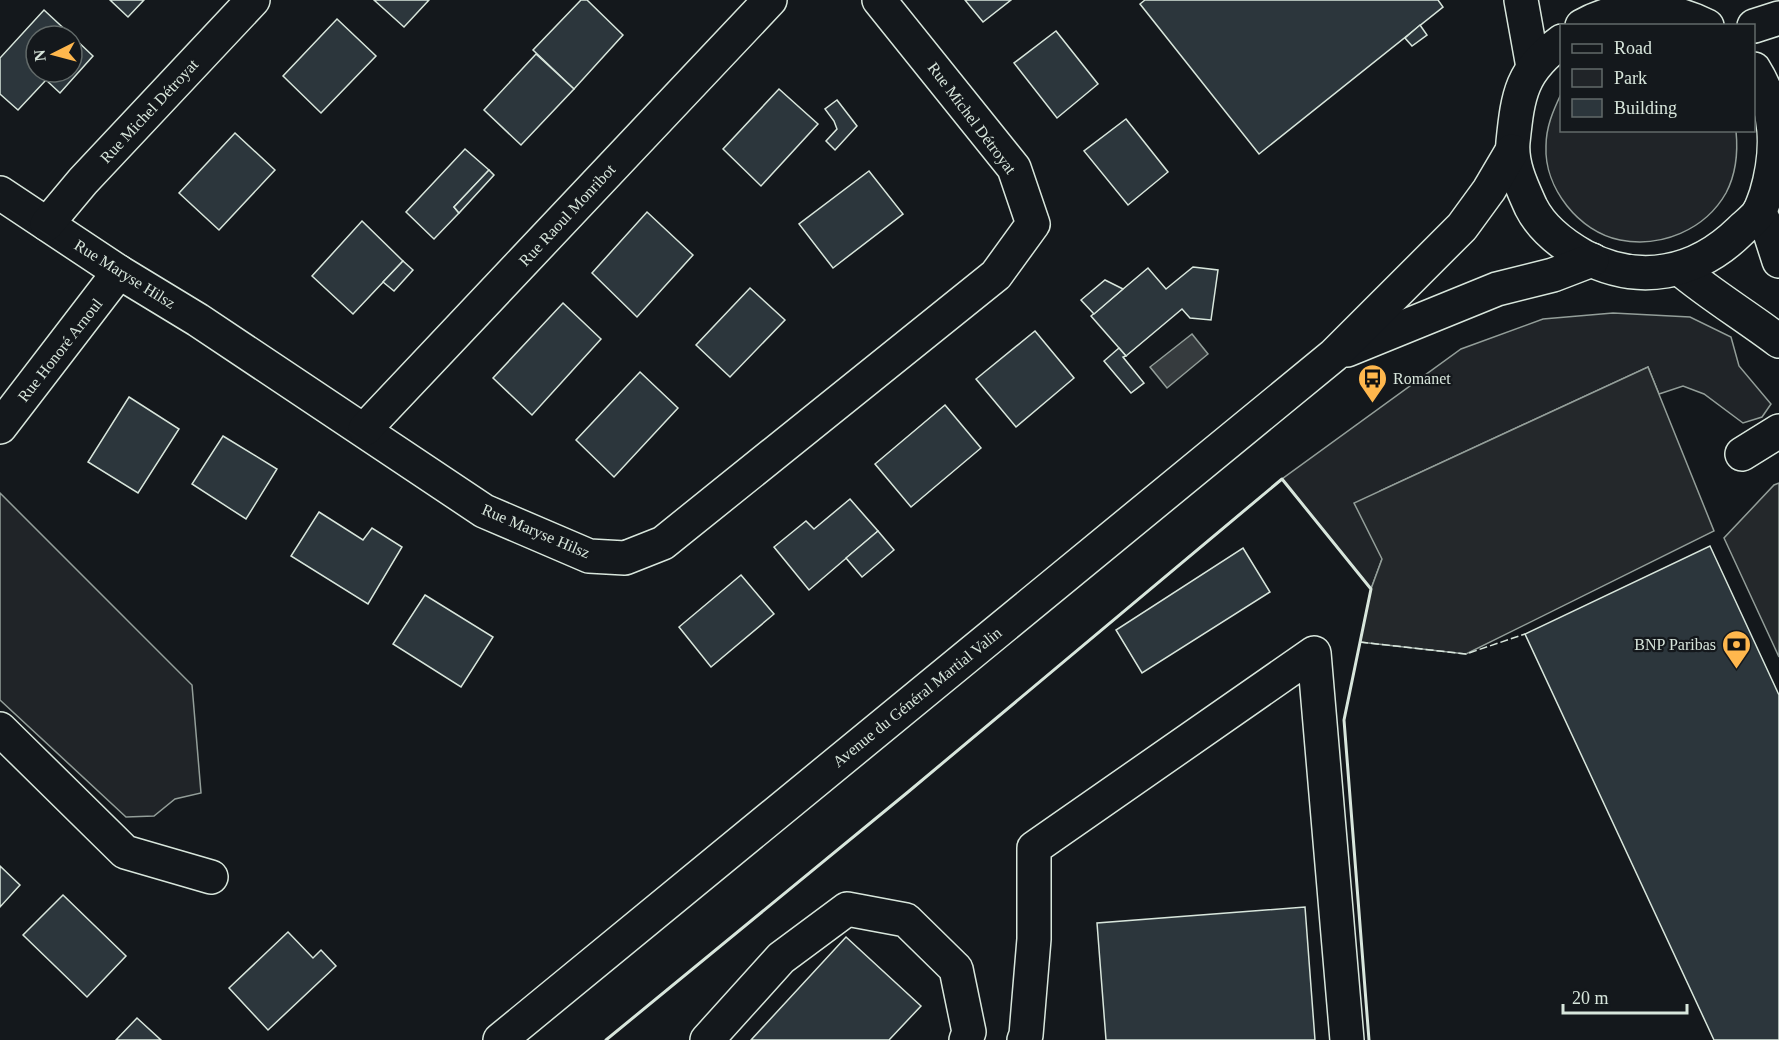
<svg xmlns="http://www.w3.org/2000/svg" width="1779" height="1040" font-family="Georgia,serif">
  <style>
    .green { fill: #202428; stroke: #939e99; stroke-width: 1.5 }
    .parking { fill: #24282b; stroke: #939e99; stroke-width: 1.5 }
    .water { fill: #363b3e; stroke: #939e99; stroke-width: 1.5 }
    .building { fill: #2c363c; stroke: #d8e6dc; stroke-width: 1.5 }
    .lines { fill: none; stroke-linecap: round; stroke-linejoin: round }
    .minor-casing { stroke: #d8e6dc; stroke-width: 36 }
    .major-casing { stroke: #d8e6dc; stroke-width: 36 }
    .minor { stroke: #14181c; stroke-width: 33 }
    .major { stroke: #14181c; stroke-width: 33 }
    .fence { stroke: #d8e6dc; stroke-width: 1.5; stroke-dasharray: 8 3; stroke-linecap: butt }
    .wall { stroke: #d8e6dc; stroke-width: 3 }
    .labels { text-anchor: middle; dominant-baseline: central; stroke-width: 4.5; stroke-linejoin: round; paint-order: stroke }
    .street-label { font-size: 16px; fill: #d8e6dc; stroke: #14181c }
    .poi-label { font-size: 16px; fill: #d8e6dc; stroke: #14181c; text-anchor: start }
  </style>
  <rect width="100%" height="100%" fill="#14181c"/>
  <g class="green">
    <path d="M1561,94L1562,130L1736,131C1738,151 1736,174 1726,193C1705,230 1661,248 1620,240C1579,232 1544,188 1546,146C1546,127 1553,111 1561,94Z"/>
    <polygon points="1613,313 1690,317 1731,337 1739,366 1771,404 1762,417 1743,423 1704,394 1683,386 1659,394 1648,367 1380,491 1382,559 1371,589 1282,479 1461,349 1543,319"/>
    <polygon points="0,493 192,685 201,793 175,799 154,816 126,817 0,700"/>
  </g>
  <g class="parking">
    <polygon points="1648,367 1714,531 1466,654 1360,642 1371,589 1382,559 1354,503"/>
    <polygon points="1779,483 1779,657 1724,538 1774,485"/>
  </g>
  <polygon class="water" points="1192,334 1208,354 1167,388 1150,367"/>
  <g class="building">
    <polygon points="110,0 144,0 128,17"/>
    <polygon points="374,0 429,0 404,27"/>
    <polygon points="581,0 587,0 623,35 574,89 533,50"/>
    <polygon points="965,0 1011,0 983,22"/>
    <polygon points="1145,0 1438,0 1443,7 1259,154 1140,4"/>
    <polygon points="44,10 72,36 36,36 36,72 72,72 72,36 93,56 60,93 46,80 18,110 0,94 0,58"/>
    <polygon points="337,19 376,56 321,113 283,76"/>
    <polygon points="1420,25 1427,35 1412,46 1405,38"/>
    <polygon points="1056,31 1098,84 1057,118 1014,63"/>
    <polygon points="536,54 574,89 521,145 484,110"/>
    <polygon points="779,89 818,124 761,186 723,149"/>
    <polygon points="837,100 857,126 835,150 826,141 837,129 834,121 825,109"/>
    <polygon points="1126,119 1168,172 1128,205 1084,151"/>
    <polygon points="235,133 275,170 219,230 179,193"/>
    <polygon points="465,149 489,170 454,207 459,213 434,239 406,212"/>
    <polygon points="489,170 494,175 459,213 454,207"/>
    <polygon points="869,171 903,214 833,268 799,224"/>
    <polygon points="647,212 693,255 637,317 592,273"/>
    <polygon points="362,221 403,261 353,314 312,276"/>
    <polygon points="403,261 413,270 394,291 383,282"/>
    <polygon points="1193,267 1218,270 1211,320 1190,318 1182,309 1126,356 1091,316 1148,268 1166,289"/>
    <polygon points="1105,280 1123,289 1094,314 1081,300"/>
    <polygon points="750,288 785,320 730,377 696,345"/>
    <polygon points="563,303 601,339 532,415 493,378"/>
    <polygon points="1035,331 1074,378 1016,427 976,379"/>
    <polygon points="1119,348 1126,356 1123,357 1144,383 1131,393 1104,361"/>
    <polygon points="640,372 678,408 614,477 576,440"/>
    <polygon points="129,397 179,429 138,493 88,462"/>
    <polygon points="945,405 981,448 911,507 875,464"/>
    <polygon points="223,436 277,469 246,519 192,484"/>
    <polygon points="850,499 878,531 809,590 774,547 806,521 814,529"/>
    <polygon points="319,512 363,540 372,528 402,547 368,604 291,556"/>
    <polygon points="878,531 894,550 862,577 846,558"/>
    <polygon points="1710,546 1779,695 1779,1040 1714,1040 1525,634"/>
    <polygon points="1243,548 1270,592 1142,673 1116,630"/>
    <polygon points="741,575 774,614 711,667 679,627"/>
    <polygon points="425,595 493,637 461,687 393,644"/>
    <polygon points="0,866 20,885 0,907"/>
    <polygon points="63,895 126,956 87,997 23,935"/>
    <polygon points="1305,907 1315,1040 1106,1040 1097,923"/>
    <polygon points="288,932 313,958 321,950 336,966 268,1030 229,988"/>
    <polygon points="846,937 921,1006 889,1040 751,1040"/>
    <polygon points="137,1018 161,1040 116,1040"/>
  </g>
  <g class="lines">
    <defs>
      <g id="minor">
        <polyline points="1521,0 1533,67"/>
        <polyline points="0,193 119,272 198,320 484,511 589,556 625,558 663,543 996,275 1033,224 1014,168 879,0"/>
        <polyline points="1759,212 1770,233 1779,261"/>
        <polyline points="47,224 83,181 253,0"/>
        <path d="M1680,269C1711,295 1746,316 1779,341"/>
        <polyline points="0,427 119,272"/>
        <polyline points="365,429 770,0"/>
        <polyline points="1742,454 1779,431"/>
        <polyline points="0,729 125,852 211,877"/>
        <polyline points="707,1040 781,958 847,909 906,920 956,969 969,1032 966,1040"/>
        <polyline points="1024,1040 1026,1035 1034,939 1034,848 1314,653 1347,1040"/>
      </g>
      <g id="major">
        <path d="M1582,26C1621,4 1667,6 1707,26"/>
        <polyline points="1754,26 1779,18"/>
        <path d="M1562,41C1521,71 1518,94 1513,142C1511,165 1522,187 1531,207C1542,229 1562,244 1583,256C1639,286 1696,274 1740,231C1746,225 1755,219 1759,212C1762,207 1764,200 1766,195C1779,152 1778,107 1754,69"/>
        <polyline points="1347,350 1497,289 1553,275 1592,260"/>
        <polyline points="500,1040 1334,355 1462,227 1489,190 1512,151"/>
      </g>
    </defs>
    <use href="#minor" class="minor-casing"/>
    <use href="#major" class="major-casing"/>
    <use href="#minor" class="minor"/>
    <use href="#major" class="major"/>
    <polyline class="fence" points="1360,642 1466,654 1525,634"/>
    <polyline class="wall" points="606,1040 908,792 1282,479 1371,589 1344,720 1369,1040"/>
  </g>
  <defs>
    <symbol id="bus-pin" viewBox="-11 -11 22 30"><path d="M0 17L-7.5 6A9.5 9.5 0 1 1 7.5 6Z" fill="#ffb74d" stroke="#14181c"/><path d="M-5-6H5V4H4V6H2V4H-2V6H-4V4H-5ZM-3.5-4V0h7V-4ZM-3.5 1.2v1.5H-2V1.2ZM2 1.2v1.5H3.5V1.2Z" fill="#111"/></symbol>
    <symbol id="bank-pin" viewBox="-11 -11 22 30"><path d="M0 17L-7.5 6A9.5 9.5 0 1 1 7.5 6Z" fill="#ffb74d" stroke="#14181c"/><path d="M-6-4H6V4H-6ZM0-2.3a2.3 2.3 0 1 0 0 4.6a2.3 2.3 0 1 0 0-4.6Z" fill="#111"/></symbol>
  </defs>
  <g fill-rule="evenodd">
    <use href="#bus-pin" x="1356" y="362" width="33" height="45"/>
    <use href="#bank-pin" x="1720" y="628" width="33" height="45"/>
  </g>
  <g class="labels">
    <g class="street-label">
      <text transform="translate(149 111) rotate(-47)">Rue Michel Détroyat</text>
      <text transform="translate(972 118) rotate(53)">Rue Michel Détroyat</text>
      <text transform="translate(567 215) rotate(-47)">Rue Raoul Monribot</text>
      <text transform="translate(125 274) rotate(32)">Rue Maryse Hilsz</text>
      <text transform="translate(60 350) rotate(-52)">Rue Honoré Arnoul</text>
      <text transform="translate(536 531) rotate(23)">Rue Maryse Hilsz</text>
      <text transform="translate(917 697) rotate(-39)">Avenue du Général Martial Valin</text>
    </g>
    <g class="poi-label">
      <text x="1393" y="378">Romanet</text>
      <text x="1716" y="644" text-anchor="end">BNP Paribas</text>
    </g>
  </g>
  <rect x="1560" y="24" width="195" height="108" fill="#14181c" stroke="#626a69" stroke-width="1.5"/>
  <rect x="1572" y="44" width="30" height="9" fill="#14181c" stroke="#626a69" stroke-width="1.5"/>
  <text x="1614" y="54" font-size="18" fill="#d8e6dc">Road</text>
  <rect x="1572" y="69" width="30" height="18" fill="#202428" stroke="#626a69" stroke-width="1.5"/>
  <text x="1614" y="84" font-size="18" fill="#d8e6dc">Park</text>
  <rect x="1572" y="99" width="30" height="18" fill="#2c363c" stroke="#626a69" stroke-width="1.5"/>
  <text x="1614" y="114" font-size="18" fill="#d8e6dc">Building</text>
  <g transform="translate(54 54) rotate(264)"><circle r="28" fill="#14181c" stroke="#626a69" stroke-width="1.5"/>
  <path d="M0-4.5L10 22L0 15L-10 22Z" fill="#ffb74d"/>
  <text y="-9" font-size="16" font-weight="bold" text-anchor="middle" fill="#d8e6dc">N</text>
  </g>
  <path d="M1563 1004v9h124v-9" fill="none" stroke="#d8e6dc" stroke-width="3"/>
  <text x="1572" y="1004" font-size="18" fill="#d8e6dc" stroke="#14181c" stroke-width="4.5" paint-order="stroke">20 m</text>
</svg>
